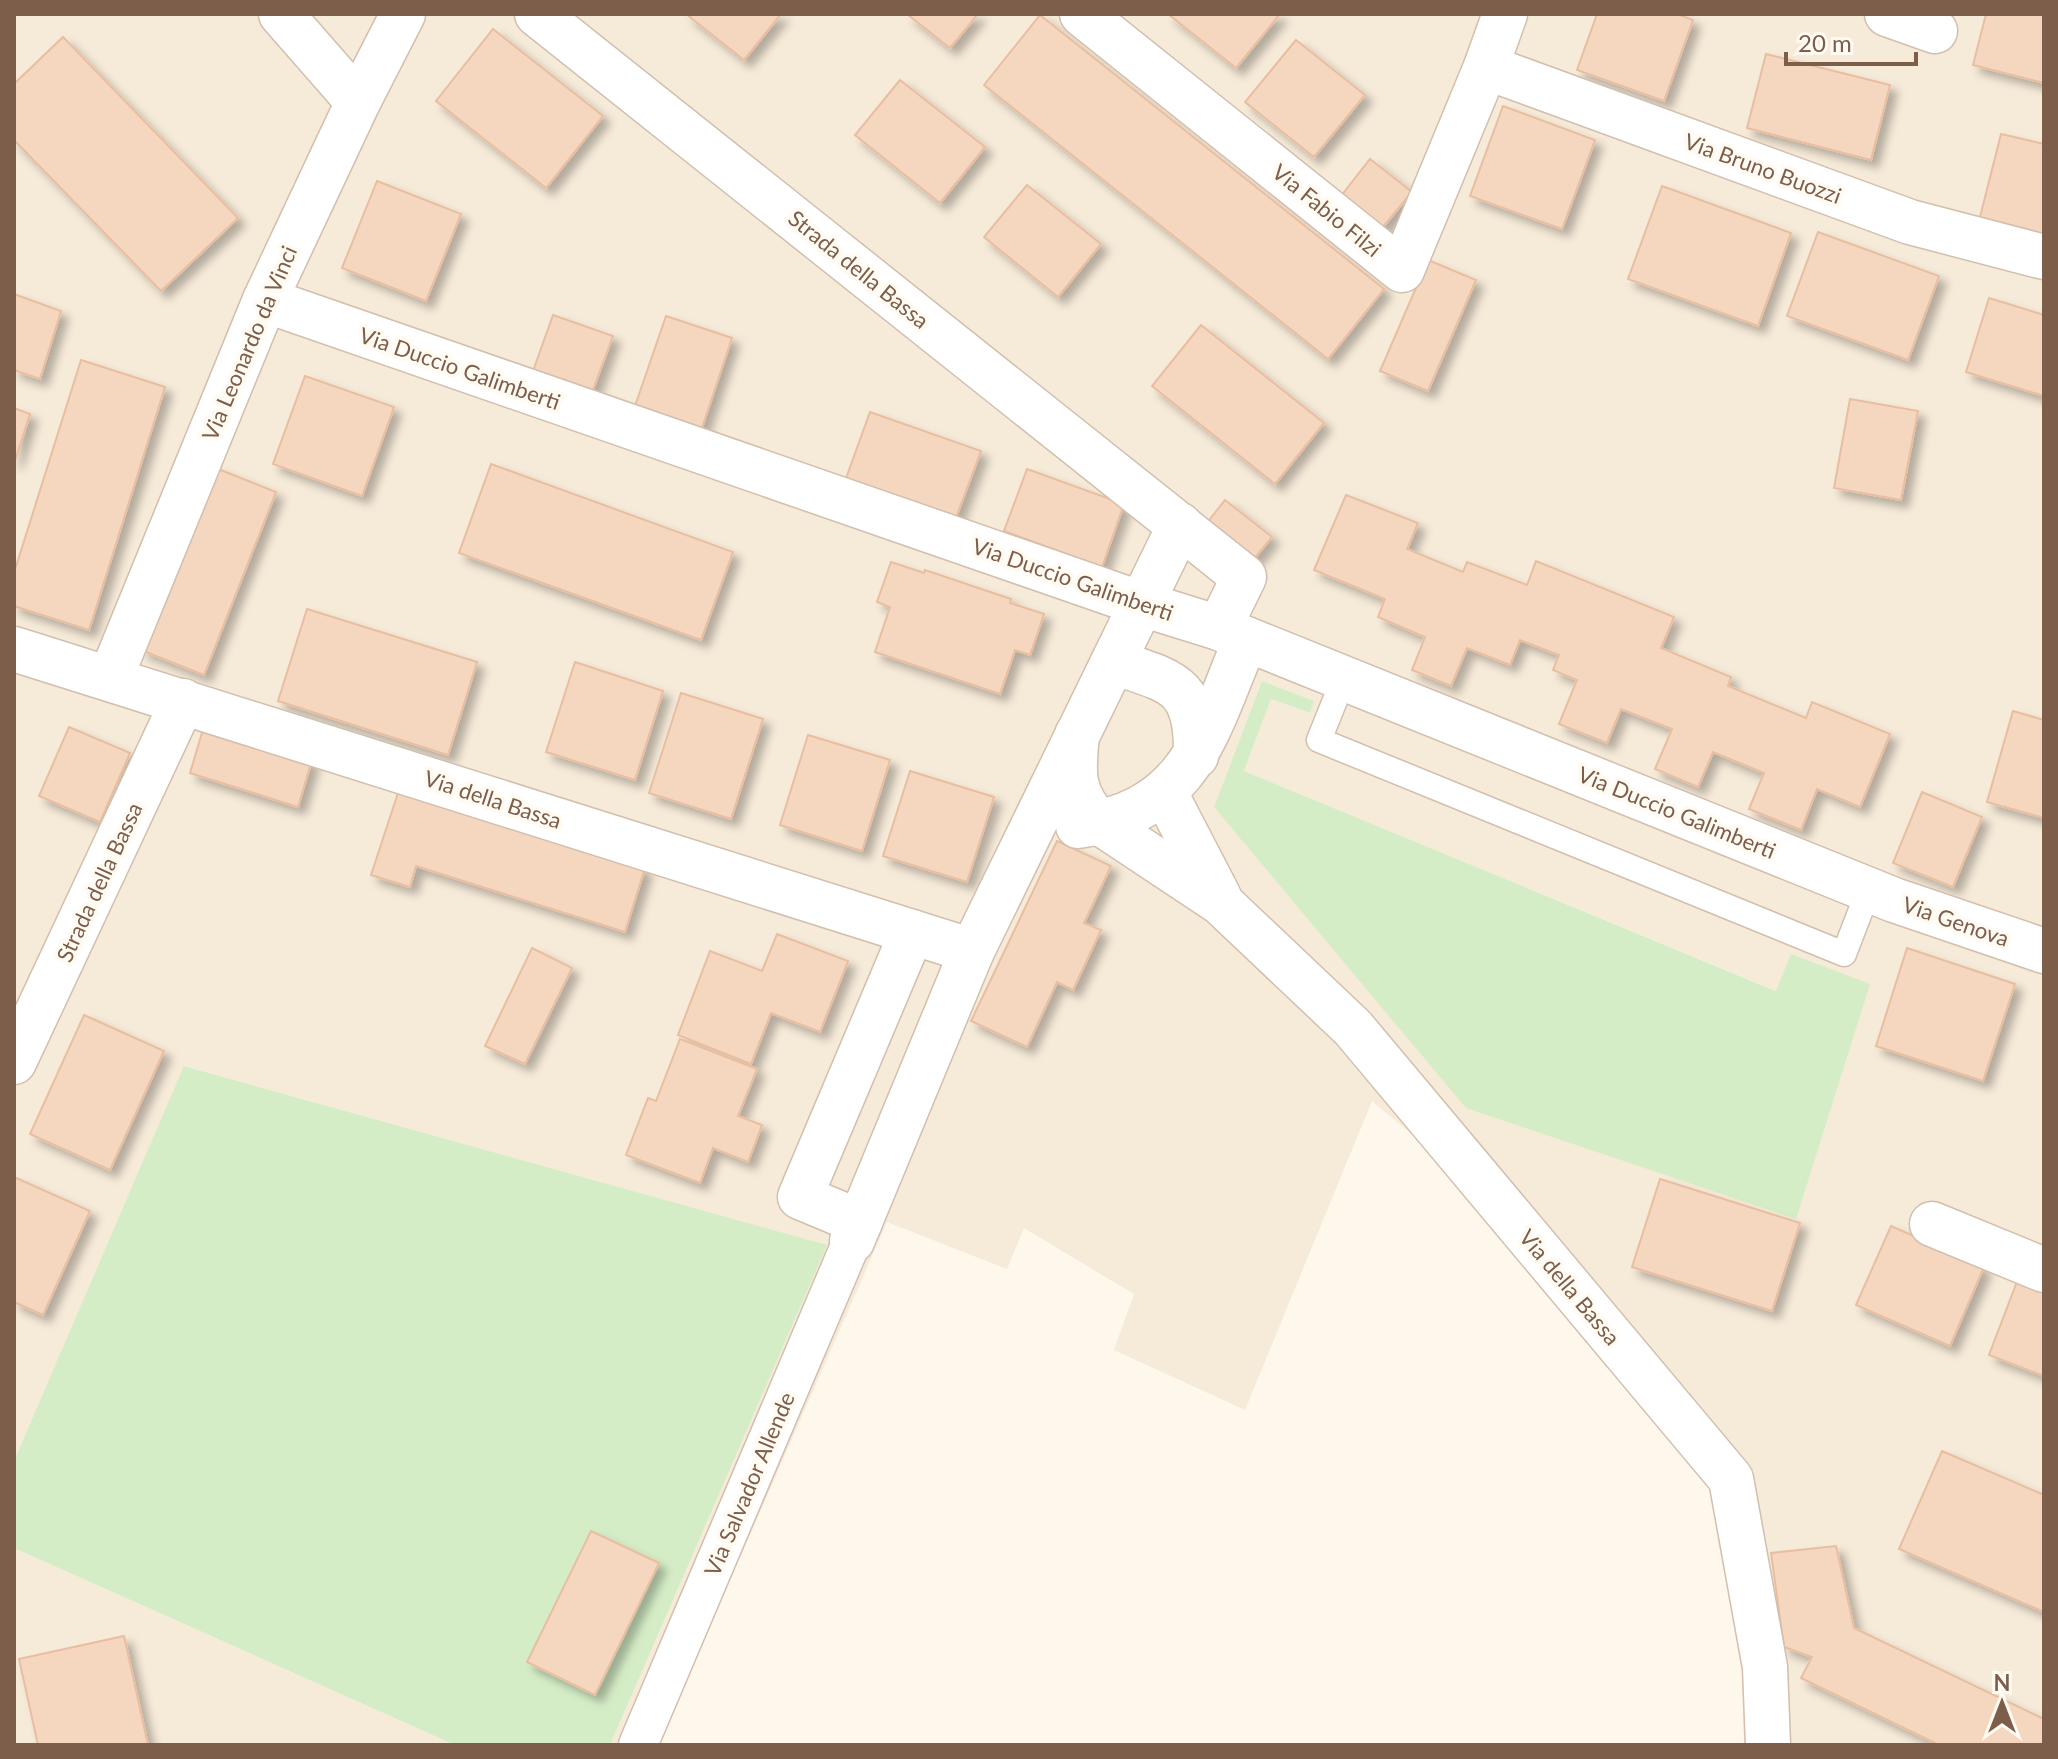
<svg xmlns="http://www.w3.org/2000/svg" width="2058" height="1759" font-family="Lato,sans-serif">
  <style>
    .residential { fill: #f6ead8; fill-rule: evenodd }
    .green { fill: #d5edc7 }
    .building { fill: #f5d7c0; stroke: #e9bea0; stroke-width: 2; filter: url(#shadow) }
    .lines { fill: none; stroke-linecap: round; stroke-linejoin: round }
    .service-casing { stroke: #d2bfae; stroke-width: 27 }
    .pedestrian-casing { stroke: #d2bfae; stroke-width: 41 }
    .minor-casing { stroke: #d2bfae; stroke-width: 47 }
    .service { stroke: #fff; stroke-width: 24 }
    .pedestrian { stroke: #fff; stroke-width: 38 }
    .minor { stroke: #fff; stroke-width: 44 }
    .labels { text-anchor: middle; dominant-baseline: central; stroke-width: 8; stroke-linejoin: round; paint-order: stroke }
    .street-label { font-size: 22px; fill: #7c5e4b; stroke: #fffbf3 }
  </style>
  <defs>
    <filter id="shadow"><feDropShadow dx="7" dy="7" stdDeviation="4" flood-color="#0004"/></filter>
  </defs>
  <rect width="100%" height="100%" fill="#fef7eb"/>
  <g class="residential">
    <path d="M14,14H2044V1745H1744L1742,1665L1712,1489L1432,1151L1372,1101L1245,1410L1114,1350L1134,1294L1024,1228L1007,1269L887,1222L658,1745H610L826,1245L185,1066L14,1461ZM1262,681L1314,701L1309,713L1271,699L1244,771L1777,991L1214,807Z"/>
    <polygon points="14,1548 455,1745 14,1745"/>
  </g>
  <g class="green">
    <polygon points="1262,681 1314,701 1310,713 1271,699 1244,771 1776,991 1791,954 1870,984 1796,1219 1466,1108 1214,807"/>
    <polygon points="184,1066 827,1245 610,1745 455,1745 14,1548 14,1461"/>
  </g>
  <g class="building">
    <polygon points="686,14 781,14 744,60"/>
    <polygon points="907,14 978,14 950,48"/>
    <polygon points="1168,14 1280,14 1236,68"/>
    <polygon points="1597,14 1677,14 1693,20 1664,101 1577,70"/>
    <polygon points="1986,14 2044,14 2044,83 1973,65"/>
    <polygon points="1040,15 1384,289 1328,359 984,85"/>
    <polygon points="493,29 603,116 546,188 436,101"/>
    <polygon points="63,37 238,218 161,291 14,140 14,84"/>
    <polygon points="1296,40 1365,95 1314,157 1245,102"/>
    <polygon points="1766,54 1890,85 1871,160 1747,128"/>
    <polygon points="900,80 985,147 940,203 855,135"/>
    <polygon points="1503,106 1595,140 1562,229 1470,196"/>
    <polygon points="2001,134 2044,144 2044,237 1979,221"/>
    <polygon points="1370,159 1412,192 1382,228 1341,196"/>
    <polygon points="377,181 461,214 426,301 342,268"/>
    <polygon points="1027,185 1101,244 1058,297 984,237"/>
    <polygon points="1662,186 1791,233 1758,326 1628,279"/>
    <polygon points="1818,232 1939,276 1908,360 1787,316"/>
    <polygon points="1428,260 1476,280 1428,391 1380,371"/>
    <polygon points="14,294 61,311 40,379 14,370"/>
    <polygon points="1989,298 2044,315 2044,396 1966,372"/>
    <polygon points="553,315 613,336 591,395 532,374"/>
    <polygon points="666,316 732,338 702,428 635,406"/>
    <polygon points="1201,325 1324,423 1275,484 1152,386"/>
    <polygon points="81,360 165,387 89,630 14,606 14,573"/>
    <polygon points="305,376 394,407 362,496 273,464"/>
    <polygon points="1850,399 1918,411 1901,500 1834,488"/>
    <polygon points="14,408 30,414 14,464"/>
    <polygon points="870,412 981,451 954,523 844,484"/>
    <polygon points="491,464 733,552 701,640 459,553"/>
    <polygon points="213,467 276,492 204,675 141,650"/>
    <polygon points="1027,469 1124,504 1102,567 1004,531"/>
    <polygon points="1346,495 1418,523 1407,549 1463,572 1467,562 1527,585 1536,561 1674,617 1661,648 1731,677 1728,686 1806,718 1812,702 1890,734 1860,807 1817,789 1801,830 1749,809 1764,773 1713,752 1698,787 1655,769 1672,729 1621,709 1607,743 1559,724 1577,680 1553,670 1559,655 1520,640 1510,665 1467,648 1451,686 1412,670 1425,637 1378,617 1385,599 1314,570"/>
    <polygon points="1225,500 1272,537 1245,570 1199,533"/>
    <polygon points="891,562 924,573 925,570 1011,599 1010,603 1044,614 1030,655 1015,650 1000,694 875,652 890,607 877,602"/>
    <polygon points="307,609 477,662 448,755 278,701"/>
    <polygon points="575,662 663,691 635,780 546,752"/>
    <polygon points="681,693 763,719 731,819 649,793"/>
    <polygon points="2013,711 2044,720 2044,818 1987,802"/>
    <polygon points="204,726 312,760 298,807 190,773"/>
    <polygon points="69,727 130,753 100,822 39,796"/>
    <polygon points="808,735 890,760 862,851 780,825"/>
    <polygon points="910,771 994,797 967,882 883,856"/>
    <polygon points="399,790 645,868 625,932 416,866 410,887 371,875"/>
    <polygon points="1922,792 1982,817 1953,887 1893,863"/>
    <polygon points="1057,841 1111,866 1084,923 1101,930 1073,990 1057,982 1027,1047 971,1021"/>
    <polygon points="777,934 848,961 820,1032 771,1013 751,1064 678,1035 710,951 762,971"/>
    <polygon points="532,948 572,968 525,1064 485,1046"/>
    <polygon points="1907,948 2015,984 1983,1081 1876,1046"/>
    <polygon points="84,1015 164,1051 110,1170 30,1134"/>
    <polygon points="680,1039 757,1069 738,1116 762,1125 748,1162 713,1148 700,1183 626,1155 648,1098 656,1101"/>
    <polygon points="14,1177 90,1211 43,1315 14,1302"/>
    <polygon points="1660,1179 1800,1223 1772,1311 1632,1267"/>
    <polygon points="1891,1226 1984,1267 1950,1346 1856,1305"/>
    <polygon points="2018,1279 2044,1289 2044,1376 1989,1355"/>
    <polygon points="1942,1451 2044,1495 2044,1612 1899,1549"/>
    <polygon points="591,1531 659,1563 595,1695 527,1662"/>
    <polygon points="1836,1546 1854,1628 2044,1719 2044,1745 1939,1745 1801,1678 1812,1657 1784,1647 1771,1553"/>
    <polygon points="124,1636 148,1745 38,1745 19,1659"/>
  </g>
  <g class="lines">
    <defs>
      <polyline id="service" points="1344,678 1319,740 1844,954 1869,889"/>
      <polyline id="pedestrian" points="638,1745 852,1241"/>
      <g id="minor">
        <polyline points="281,14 358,102"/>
        <polyline points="537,14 1244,577 1219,628"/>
        <polyline points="1082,14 1402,270 1486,67 1505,14"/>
        <polyline points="1887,14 1935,31"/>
        <polyline points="1486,67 1910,222 2044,257"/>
        <polyline points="265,300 1142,604 1219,628 1894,900 2044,951"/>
        <polyline points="14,649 972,951"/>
        <path d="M1113,662C1174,682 1197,684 1196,756"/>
        <polyline points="110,679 265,300 358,102 403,14"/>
        <path d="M1077,735C1073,772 1071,794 1099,822L1221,903L1353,1028L1731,1479L1765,1667L1768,1745"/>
        <polyline points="1165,793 1219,897"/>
        <path d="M1078,826C1193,812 1207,730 1246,639"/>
        <polyline points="14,1062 183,701"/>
        <polyline points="860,1222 800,1197 912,932"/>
        <polyline points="1932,1224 2044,1270"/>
        <polyline points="852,1241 972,951 1180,525"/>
      </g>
    </defs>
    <use href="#service" class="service-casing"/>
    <use href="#pedestrian" class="pedestrian-casing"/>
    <use href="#minor" class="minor-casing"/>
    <use href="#service" class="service"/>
    <use href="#pedestrian" class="pedestrian"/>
    <use href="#minor" class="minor"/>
  </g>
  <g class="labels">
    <g class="street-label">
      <text transform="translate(1763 168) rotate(20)">Via Bruno Buozzi</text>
      <text transform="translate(1327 210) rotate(39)">Via Fabio Filzi</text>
      <text transform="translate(859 269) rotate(39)">Strada della Bassa</text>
      <text transform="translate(249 343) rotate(-67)">Via Leonardo da Vinci</text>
      <text transform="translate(460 368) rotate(19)">Via Duccio Galimberti</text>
      <text transform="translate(1073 579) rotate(19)">Via Duccio Galimberti</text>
      <text transform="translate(493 799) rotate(18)">Via della Bassa</text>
      <text transform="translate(1677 812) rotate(22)">Via Duccio Galimberti</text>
      <text transform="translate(99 882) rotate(-65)">Strada della Bassa</text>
      <text transform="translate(1956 921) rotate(19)">Via Genova</text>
      <text transform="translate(1570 1287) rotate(50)">Via della Bassa</text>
      <text transform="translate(749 1484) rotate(-67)">Via Salvador Allende</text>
    </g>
  </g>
  <rect width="2058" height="1759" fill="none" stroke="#7c5e4b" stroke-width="32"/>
  <g transform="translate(2002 1703)" stroke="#fffbf3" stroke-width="6" paint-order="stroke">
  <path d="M0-6L14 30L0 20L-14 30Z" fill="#7c5e4b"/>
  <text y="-12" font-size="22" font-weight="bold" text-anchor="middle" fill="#7c5e4b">N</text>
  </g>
  <path d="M1786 52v12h130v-12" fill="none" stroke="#7c5e4b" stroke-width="4"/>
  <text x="1798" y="52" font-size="24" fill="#7c5e4b" stroke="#fffbf3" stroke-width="6" paint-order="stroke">20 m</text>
</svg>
